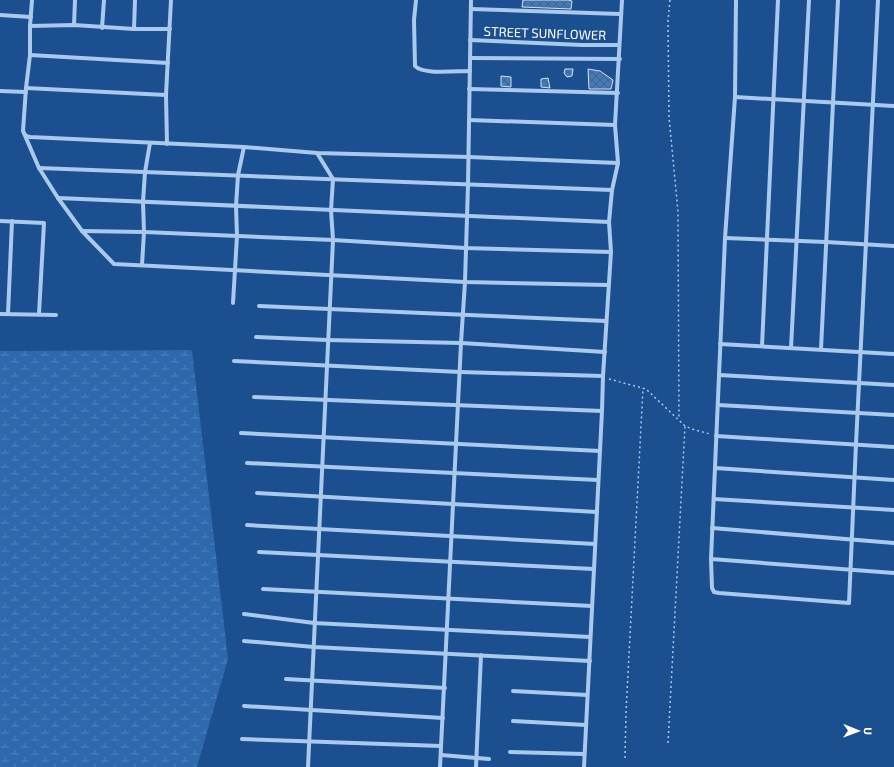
<svg xmlns="http://www.w3.org/2000/svg" width="894" height="767" font-family="'Exo 2',sans-serif">
  <style>
    .wetland { fill: url(#wetland-marsh) }
    .building { fill: url(#building-cross-hatch); stroke: #cfe3fa }
    .lines { fill: none; stroke-linecap: round; stroke-linejoin: round }
    .path { stroke: #a9c9ee; stroke-width: 1.5; stroke-dasharray: 2 3; stroke-linecap: butt }
    .street { stroke: #a9c9ee; stroke-width: 4 }
    .labels { text-anchor: middle; dominant-baseline: central; stroke-width: 4; stroke-linejoin: round; paint-order: stroke }
    .street-label { font-size: 13px; fill: #fff; stroke: #1b4f8f }
  </style>
  <defs>
    <pattern id="wetland-marsh" width="20" height="14" patternUnits="userSpaceOnUse"><rect width="20" height="14" fill="#2e69ad"/><path d="M1 5h8M5 5V1M11 12h8M15 12V8" fill="none" stroke="#4d80b9"/></pattern>
    <pattern id="building-cross-hatch" width="8" height="8" patternUnits="userSpaceOnUse"><rect width="8" height="8" fill="#4478b7"/><path d="M0 0l8 8M0 8l8-8" fill="none" stroke="#486282"/></pattern>
  </defs>
  <rect width="100%" height="100%" fill="#1b4f8f"/>
  <polygon class="wetland" points="192,350 228,659 197,767 0,767 0,351"/>
  <g class="building">
    <polygon points="523,0 568,0 572,1 571,9 522,7"/>
    <polygon points="565,69 573,69 572,76 567,77 564,73"/>
    <polygon points="588,69 600,71 613,80 611,89 589,89"/>
    <polygon points="501,76 511,77 511,87 501,86"/>
    <polygon points="548,78 550,88 541,87 541,79"/>
  </g>
  <g class="lines">
    <g class="path">
      <polyline points="670,0 668,21 669,117 678,212 679,419"/>
      <polyline points="609,379 646,389 685,426 695,430 710,434"/>
      <polyline points="668,743 685,426"/>
      <polyline points="625,758 626,712 643,388"/>
    </g>
    <g class="street">
      <polyline points="32,0 30,26 30,55 26,88 23,131 39,168 58,198 82,231 114,264 465,282 608,285"/>
      <path d="M416,0L414,20L415,66C423,75 457,71 470,71"/>
      <polyline points="736,0 735,97 725,238 711,559 712,588 714,592 719,593 849,603 856,444 878,0"/>
      <polyline points="471,9 620,14"/>
      <polyline points="0,15 31,17"/>
      <polyline points="74,25 75,0"/>
      <polyline points="30,26 74,25 134,29 170,29"/>
      <polyline points="102,28 104,0"/>
      <polyline points="134,29 135,0"/>
      <polyline points="470,40 582,45 619,45"/>
      <polyline points="30,55 168,63"/>
      <polyline points="471,58 620,59"/>
      <polyline points="26,88 166,95"/>
      <polyline points="469,89 618,93"/>
      <polyline points="0,91 26,92"/>
      <polyline points="735,97 894,106"/>
      <polyline points="469,120 615,125"/>
      <polyline points="24,133 26,136 30,137 244,147 317,153 469,157 618,163"/>
      <polyline points="167,144 166,95 171,0"/>
      <path d="M39,168C230,174 421,184 612,190"/>
      <polyline points="58,198 609,222"/>
      <polyline points="0,221 44,223 39,314"/>
      <polyline points="82,231 144,232 333,240 465,248 611,252"/>
      <polyline points="725,238 826,242 894,246"/>
      <polyline points="142,265 144,232 143,202 145,172 150,143"/>
      <polyline points="233,303 237,236 236,206 238,175 244,147"/>
      <polyline points="259,306 606,321"/>
      <polyline points="0,314 56,315"/>
      <polyline points="8,314 12,221"/>
      <polyline points="256,337 327,340 461,343 605,352"/>
      <polyline points="720,344 894,354"/>
      <polyline points="762,346 778,0"/>
      <polyline points="791,348 809,0"/>
      <polyline points="821,349 838,0"/>
      <polyline points="234,361 460,372 603,376"/>
      <polyline points="719,375 894,385"/>
      <polyline points="254,397 602,411"/>
      <polyline points="718,405 894,415"/>
      <polyline points="241,433 600,451"/>
      <polyline points="716,436 894,447"/>
      <polyline points="247,463 598,480"/>
      <polyline points="715,468 894,480"/>
      <polyline points="257,493 597,512"/>
      <polyline points="714,499 894,510"/>
      <polyline points="247,525 595,544"/>
      <polyline points="712,528 894,543"/>
      <polyline points="259,552 594,569"/>
      <polyline points="711,559 894,573"/>
      <polyline points="263,589 592,606"/>
      <polyline points="244,614 314,623 590,637"/>
      <polyline points="244,641 314,647 590,661"/>
      <polyline points="286,679 445,688"/>
      <polyline points="513,691 587,695"/>
      <polyline points="244,706 443,718"/>
      <polyline points="513,721 586,725"/>
      <polyline points="242,739 441,746"/>
      <polyline points="510,752 584,754"/>
      <polyline points="441,755 489,759"/>
      <polyline points="308,767 333,240 331,210 333,179 317,153"/>
      <polyline points="440,767 461,343 465,282 468,185 471,0"/>
      <polyline points="476,767 481,655"/>
      <polyline points="584,767 602,411 603,376 611,252 609,222 612,190 618,163 615,125 622,0"/>
    </g>
  </g>
  <g class="labels">
    <g class="street-label">
      <text transform="translate(545 33) rotate(2)">STREET SUNFLOWER</text>
    </g>
  </g>
  <g transform="translate(858 731) rotate(91)" stroke="#1b4f8f" stroke-width="3" paint-order="stroke">
  <path d="M0-3L7 15L0 10L-7 15Z" fill="#ffffff"/>
  <text y="-6" font-size="11" font-weight="bold" text-anchor="middle" fill="#ffffff">U</text>
  </g>
</svg>
